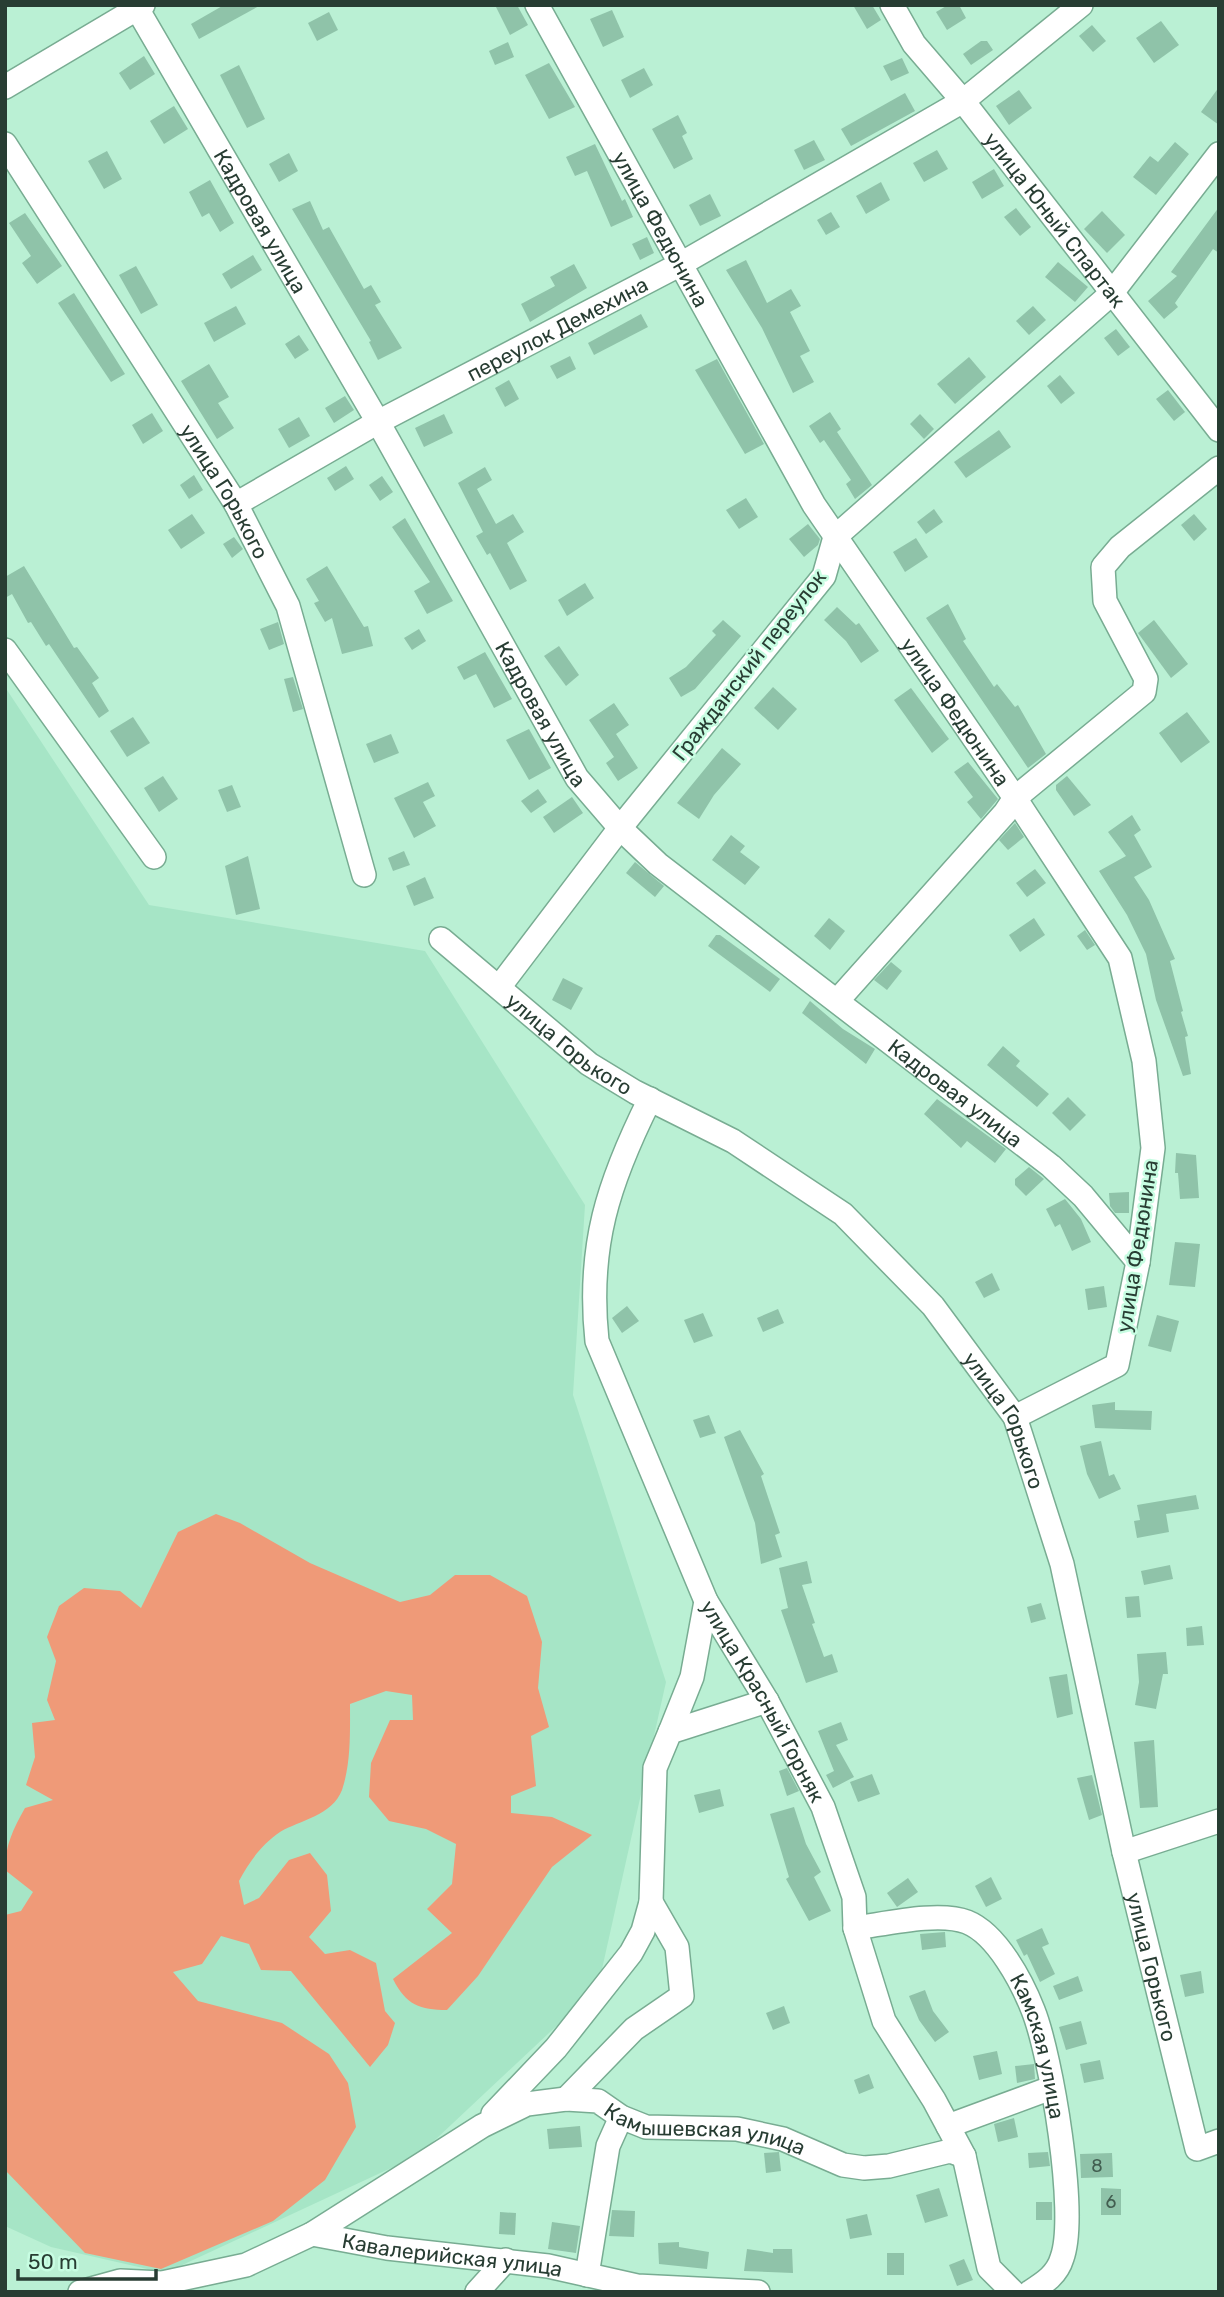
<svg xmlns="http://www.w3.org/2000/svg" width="1224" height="2297" font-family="Rubik,sans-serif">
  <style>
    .built { fill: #a6e5c6 }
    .green { fill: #ef9a78 }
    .building { fill: #8fc3a9 }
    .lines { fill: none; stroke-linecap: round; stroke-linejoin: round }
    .minor-casing { stroke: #78ac92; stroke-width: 26 }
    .minor { stroke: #fff; stroke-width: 23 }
    .labels { text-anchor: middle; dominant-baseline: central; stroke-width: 5; stroke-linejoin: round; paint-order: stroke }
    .number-label { font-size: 18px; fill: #425e50 }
    .street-label { font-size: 21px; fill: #283d33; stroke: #c7fde2 }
  </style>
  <rect width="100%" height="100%" fill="#baf0d4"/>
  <polygon class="built" points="5,687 149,905 425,951 585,1205 573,1395 666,1682 598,1987 419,2155 165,2273 51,2247 5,2226"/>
  <path class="green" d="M216,1514L240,1523L310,1563L400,1602L430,1595L455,1575H490L527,1596L542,1642L538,1688L549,1727L531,1736L536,1786L511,1796V1813L552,1817L592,1835L552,1867L478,1976L447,2010C420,2010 406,2005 393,1979L452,1933L427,1909L452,1884L456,1844L426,1829L389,1821L369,1797L371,1763L390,1720H413L412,1695L386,1691L350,1704C350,1733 351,1763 342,1790C332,1816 300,1820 280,1832C261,1845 250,1861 239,1881L244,1905L259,1898L289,1860L310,1853L327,1875L331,1911L309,1937L325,1954L350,1950L376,1963L385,2011L395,2023L388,2045L370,2067L291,1971L261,1970L249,1944L221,1936L202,1964L173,1972L198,2001L282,2023L329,2054L348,2083L356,2127L325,2180L273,2221L161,2269L85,2253L5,2170V1915L21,1911L33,1892L5,1870C5,1846 13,1829 25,1808L53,1800L26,1785L35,1757L32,1723L55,1720L47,1700L56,1661L47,1637L59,1606L84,1588L120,1591L141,1608L178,1532Z"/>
  <g class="building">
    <polygon points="224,5 261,5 199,39 191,24"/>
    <polygon points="495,5 517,5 528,25 510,35"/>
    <polygon points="853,5 872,5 881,20 867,29"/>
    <polygon points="948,5 959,5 966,18 947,30 936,12"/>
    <polygon points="612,10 624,37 603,47 590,19"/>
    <polygon points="329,12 338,30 317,41 308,23"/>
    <polygon points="1161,21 1179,45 1154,63 1136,38"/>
    <polygon points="1092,25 1106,41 1093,52 1079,36"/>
    <polygon points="981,41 987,41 993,50 971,65 963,54"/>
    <polygon points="508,42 514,57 495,65 489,51"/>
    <polygon points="144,56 155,74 130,90 119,73"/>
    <polygon points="902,58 909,73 891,81 883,66"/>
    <polygon points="549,63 575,107 549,119 525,75"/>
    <polygon points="239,65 265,119 247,128 220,75"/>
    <polygon points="644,68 653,85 630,98 621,80"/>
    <polygon points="1219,87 1219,125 1201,112"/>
    <polygon points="1019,90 1032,108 1009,125 996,106"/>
    <polygon points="905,93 915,111 851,146 841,129"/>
    <polygon points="174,106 188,129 164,144 150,121"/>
    <polygon points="678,115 687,133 682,136 693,159 674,169 652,129"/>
    <polygon points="814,140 825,160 804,170 794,150"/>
    <polygon points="1175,142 1189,154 1156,195 1133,177 1150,156 1158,162"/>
    <polygon points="595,144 622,201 625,199 633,217 611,227 587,171 575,176 566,157"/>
    <polygon points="937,150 948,169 924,182 913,163"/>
    <polygon points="107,151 122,179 104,189 88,161"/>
    <polygon points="289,153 298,171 279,182 269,164"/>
    <polygon points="994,169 1004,186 982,199 972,182"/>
    <polygon points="210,180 234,223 220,232 209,213 202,217 189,192"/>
    <polygon points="881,182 890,200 866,214 856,196"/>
    <polygon points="710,194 721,216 700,226 689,205"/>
    <polygon points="310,201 323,230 329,227 364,289 371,285 381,302 375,305 402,348 378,360 369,342 371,341 292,209"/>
    <polygon points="1219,207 1219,253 1213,249 1175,303 1178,307 1164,319 1148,301 1177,276 1171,272"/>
    <polygon points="1016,208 1031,227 1020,236 1004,217"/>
    <polygon points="1102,211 1125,235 1107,253 1084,229"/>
    <polygon points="831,212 840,227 826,235 817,220"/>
    <polygon points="25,213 62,266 37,284 22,263 31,256 9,223"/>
    <polygon points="647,237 654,253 640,260 632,244"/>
    <polygon points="253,255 262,270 231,289 222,274"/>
    <polygon points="746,260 767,303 791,289 801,306 790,312 810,351 800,356 814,382 793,393 762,328 726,270"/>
    <polygon points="1058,262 1088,287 1075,302 1045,277"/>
    <polygon points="574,264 587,288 530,322 521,304 555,286 550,277"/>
    <polygon points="136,266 158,305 141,314 119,275"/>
    <polygon points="74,293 125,374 111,382 58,303"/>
    <polygon points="236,306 246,324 214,342 204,323"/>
    <polygon points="1033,306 1046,320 1029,335 1016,321"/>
    <polygon points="641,314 648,327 594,355 588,343"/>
    <polygon points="1116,329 1130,347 1118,356 1104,338"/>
    <polygon points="299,335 309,350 295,359 285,344"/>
    <polygon points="570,356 576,369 557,379 550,366"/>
    <polygon points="969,357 986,377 955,404 937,384"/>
    <polygon points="717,359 764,444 745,454 695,370"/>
    <polygon points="209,364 229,397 218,403 234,428 217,439 181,381"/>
    <polygon points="1060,375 1075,393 1061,404 1047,386"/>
    <polygon points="509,380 519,399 505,407 495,388"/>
    <polygon points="1168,390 1185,412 1174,421 1156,399"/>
    <polygon points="345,396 354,410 334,423 325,408"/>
    <polygon points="830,412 841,429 837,432 872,485 855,499 846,484 851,480 824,440 820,443 809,426"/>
    <polygon points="152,413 163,431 143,444 132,425"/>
    <polygon points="444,414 453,433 424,447 415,428"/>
    <polygon points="920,414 934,429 924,439 910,424"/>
    <polygon points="299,417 310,436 289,448 278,429"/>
    <polygon points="999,430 1011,447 966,478 954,462"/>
    <polygon points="346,466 354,479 335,491 327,478"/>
    <polygon points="485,467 492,480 477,489 496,524 513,514 524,532 507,543 527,581 510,590 490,553 487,555 476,536 483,532 458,483"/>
    <polygon points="194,475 203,490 189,499 180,485"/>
    <polygon points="382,476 393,492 380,501 369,485"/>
    <polygon points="746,498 758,517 739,529 726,510"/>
    <polygon points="934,509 943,522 926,534 917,522"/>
    <polygon points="192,514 205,533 181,549 168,530"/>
    <polygon points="1194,514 1207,529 1194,541 1181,525"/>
    <polygon points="405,518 453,601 427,614 414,591 430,582 392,527"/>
    <polygon points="808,524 820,539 818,545 804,557 789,539"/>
    <polygon points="234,537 243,549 232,558 223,544"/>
    <polygon points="916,538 928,557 905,572 893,552"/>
    <polygon points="24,566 74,648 77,647 99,678 92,683 109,711 99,718 49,644 46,646 31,622 28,623 12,594 5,598 5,577"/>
    <polygon points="327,566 364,627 368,626 373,646 342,654 332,618 325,622 314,603 319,601 306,579"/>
    <polygon points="585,583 594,598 567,616 558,600"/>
    <polygon points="948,604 966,639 963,641 994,687 997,684 1015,707 1018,705 1046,754 1028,768 926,618"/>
    <polygon points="837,607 856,625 859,623 879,651 861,663 846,641 824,620"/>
    <polygon points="723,620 741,636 695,689 681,697 669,678 686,667 716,635 712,631"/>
    <polygon points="1154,620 1188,664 1171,678 1138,633"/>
    <polygon points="278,622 284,644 269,650 260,629"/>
    <polygon points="419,629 426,641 412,650 404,638"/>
    <polygon points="559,646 579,675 566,686 544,656"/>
    <polygon points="485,652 512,699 494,708 476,674 464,680 457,667"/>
    <polygon points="293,677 303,709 293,712 284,679"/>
    <polygon points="773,687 797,709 778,730 754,708"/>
    <polygon points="911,688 949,739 932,753 894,700"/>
    <polygon points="614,703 629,725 616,734 638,768 618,781 606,763 614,757 589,720"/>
    <polygon points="1187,712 1210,742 1181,763 1159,733"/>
    <polygon points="133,717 150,743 127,757 110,731"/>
    <polygon points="529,729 551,768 529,780 506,740"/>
    <polygon points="391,734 399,753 374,763 366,744"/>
    <polygon points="722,748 741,764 714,795 699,819 677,803"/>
    <polygon points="968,762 998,799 981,819 967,802 973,797 954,772"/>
    <polygon points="163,776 178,799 159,812 144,788"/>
    <polygon points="1067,776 1091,805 1074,816 1056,790 1056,785"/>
    <polygon points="428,782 435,796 423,802 436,826 414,838 394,798"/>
    <polygon points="232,785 241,807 227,812 218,790"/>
    <polygon points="538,789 547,802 531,813 521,801"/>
    <polygon points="572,797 583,813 554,833 543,817"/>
    <polygon points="1132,815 1141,830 1134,835 1152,867 1134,877 1149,900 1175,959 1170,961 1183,1011 1181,1012 1188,1036 1185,1037 1191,1074 1183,1076 1156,1000 1146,954 1127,915 1099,871 1126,856 1108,832"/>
    <polygon points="1015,823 1024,837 1008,850 999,840"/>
    <polygon points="731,835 745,846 740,852 760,867 745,885 712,860"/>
    <polygon points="404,851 410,865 393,871 388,858"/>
    <polygon points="248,856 260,909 236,915 225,866"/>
    <polygon points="635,862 664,886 655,897 626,873"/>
    <polygon points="1035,869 1046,883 1027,897 1016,883"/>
    <polygon points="425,877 434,898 414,906 406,886"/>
    <polygon points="829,918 845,931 830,950 814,936"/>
    <polygon points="1034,918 1045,935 1020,952 1009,935"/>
    <polygon points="1085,930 1095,945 1087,950 1077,936"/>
    <polygon points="716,935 720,935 780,979 770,992 708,946"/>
    <polygon points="891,962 902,971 887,990 874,980"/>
    <polygon points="563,978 583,988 571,1010 552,1000"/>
    <polygon points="810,1001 843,1029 875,1049 866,1064 802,1013"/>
    <polygon points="1003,1046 1020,1061 1016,1066 1049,1094 1037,1107 987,1065"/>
    <polygon points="1068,1097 1086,1115 1070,1131 1052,1113"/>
    <polygon points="937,1099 1006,1149 995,1163 967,1141 961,1148 924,1114"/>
    <polygon points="1176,1153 1196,1155 1199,1198 1180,1199 1178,1173 1175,1173"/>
    <polygon points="1029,1167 1044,1179 1026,1196 1015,1185 1015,1179"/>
    <polygon points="1129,1192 1129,1213 1115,1213 1110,1206 1109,1193"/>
    <polygon points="1065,1199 1081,1219 1091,1242 1072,1251 1060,1224 1055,1227 1046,1209"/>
    <polygon points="1175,1242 1200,1244 1195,1287 1169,1285"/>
    <polygon points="992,1273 1000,1290 984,1298 975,1282"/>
    <polygon points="1104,1286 1107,1307 1088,1310 1085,1289"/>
    <polygon points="627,1306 639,1321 622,1333 612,1318"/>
    <polygon points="778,1309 784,1323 763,1332 757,1318"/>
    <polygon points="703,1313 713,1336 694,1343 684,1320"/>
    <polygon points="1157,1315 1179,1321 1171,1352 1148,1346"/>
    <polygon points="1115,1402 1115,1410 1152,1411 1151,1430 1095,1428 1092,1405"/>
    <polygon points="709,1415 716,1433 700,1438 693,1420"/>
    <polygon points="740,1430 764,1474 761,1476 780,1533 775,1535 782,1557 761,1564 755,1523 724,1437"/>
    <polygon points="1101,1441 1109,1476 1114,1474 1121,1489 1099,1499 1087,1474 1080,1446"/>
    <polygon points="1196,1495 1199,1509 1166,1514 1169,1532 1137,1538 1134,1521 1140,1520 1137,1505"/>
    <polygon points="807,1561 812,1583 802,1585 815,1623 812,1624 824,1657 832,1654 838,1672 806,1683 781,1610 788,1608 779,1568"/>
    <polygon points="1170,1565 1173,1579 1144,1585 1141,1571"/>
    <polygon points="1139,1596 1141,1617 1127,1618 1125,1597"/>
    <polygon points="1041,1603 1046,1619 1031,1623 1027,1607"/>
    <polygon points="1202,1626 1204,1645 1187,1646 1186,1628"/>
    <polygon points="1166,1652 1168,1674 1163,1674 1156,1709 1135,1705 1139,1682 1137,1654"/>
    <polygon points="1067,1674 1073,1714 1057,1718 1049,1677"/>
    <polygon points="841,1722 848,1740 836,1745 854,1777 833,1788 826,1775 834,1771 818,1731"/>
    <polygon points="1154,1740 1158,1807 1140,1808 1134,1742"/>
    <polygon points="787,1768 799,1791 787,1796 779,1771"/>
    <polygon points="872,1774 880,1794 858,1802 850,1782"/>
    <polygon points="1092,1775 1102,1815 1089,1820 1077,1778"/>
    <polygon points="720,1789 724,1806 699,1813 694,1795"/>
    <polygon points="794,1807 806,1844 821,1872 814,1877 831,1911 809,1921 786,1879 789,1877 770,1814"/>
    <polygon points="991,1877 1002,1899 986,1907 975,1886"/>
    <polygon points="908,1878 918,1892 897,1907 887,1893"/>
    <polygon points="1042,1928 1049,1944 1042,1947 1055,1974 1040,1982 1027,1954 1024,1956 1016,1940"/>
    <polygon points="945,1932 946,1947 922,1950 920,1934"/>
    <polygon points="1201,1971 1204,1993 1185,1997 1180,1975"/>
    <polygon points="1078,1976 1083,1991 1059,2000 1053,1986"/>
    <polygon points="925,1990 933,2011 949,2032 935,2042 919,2020 909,1996"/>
    <polygon points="784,2006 790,2023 773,2030 766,2013"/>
    <polygon points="1081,2021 1087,2044 1066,2050 1059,2027"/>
    <polygon points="997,2051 1002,2074 979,2080 973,2056"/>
    <polygon points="1100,2060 1104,2079 1084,2083 1080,2064"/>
    <polygon points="1034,2064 1035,2079 1017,2083 1015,2066"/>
    <polygon points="869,2074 874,2088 859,2094 854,2080"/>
    <polygon points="1014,2118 1018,2137 998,2142 994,2124"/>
    <polygon points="580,2126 582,2147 549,2149 547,2129"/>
    <polygon points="779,2152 781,2171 766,2173 764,2153"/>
    <polygon points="1048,2152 1050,2166 1029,2168 1028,2153"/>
    <polygon points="1112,2153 1113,2177 1081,2178 1080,2154"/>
    <polygon points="939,2188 948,2216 925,2223 916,2195"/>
    <polygon points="1101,2188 1121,2189 1121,2215 1101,2215"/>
    <rect x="1036" y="2202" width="16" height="18"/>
    <polygon points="612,2210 635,2211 634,2237 609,2236"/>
    <polygon points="500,2212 516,2213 515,2235 499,2234"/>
    <polygon points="867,2214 872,2235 850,2239 846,2219"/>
    <polygon points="552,2222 580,2226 576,2253 548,2249"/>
    <polygon points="679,2242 679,2247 709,2252 707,2269 659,2264 658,2243"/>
    <polygon points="747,2249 773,2253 773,2249 792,2249 793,2273 744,2271"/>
    <rect x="887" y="2253" width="17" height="22"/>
    <polygon points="964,2259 973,2280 957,2286 949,2265"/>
  </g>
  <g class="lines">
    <defs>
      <g id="minor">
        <path id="s1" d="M135,5L378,422L577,778L620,828L658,864L1051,1166L1083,1196L1138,1262"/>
        <path id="s2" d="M537,5L814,505L1015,798L1120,958L1144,1061L1153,1148L1138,1262L1117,1365L1015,1417"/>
        <path id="s3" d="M892,5L914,44L963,101L1219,430"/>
        <polyline points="5,87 143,5"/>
        <path id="s4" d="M5,144L236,504L288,606L364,875"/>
        <path id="s5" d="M236,504L378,422L679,265L963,101L1081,5"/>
        <polyline points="5,650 154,857"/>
        <path id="s6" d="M441,939L589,1064L635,1092L733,1141L843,1214L933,1306L1015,1417L1062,1564L1124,1852L1197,2149L1219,2141"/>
        <polyline points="500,986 620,828 824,576 835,537 1111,294 1219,154"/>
        <polyline points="837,1001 1005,813 1015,798 1144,692 1146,679 1105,601 1103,567 1120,547 1219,468"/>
        <path id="s7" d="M650,1099C608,1183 587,1247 597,1341L706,1601L767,1701L823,1807L854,1897L855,1928L884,2021L934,2100L964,2156L989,2268L1013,2292"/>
        <polyline points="670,1732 692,1677 706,1601"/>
        <polyline points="1124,1852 1219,1821"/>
        <path id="s8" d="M855,1928C885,1924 939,1911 967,1922C997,1934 1022,1982 1033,2010C1051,2055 1078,2214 1062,2258C1057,2275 1044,2283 1030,2292"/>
        <polyline points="566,2099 634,2029 682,1996 677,1947 651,1902"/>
        <polyline points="493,2114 556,2048 631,1953 643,1931 651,1902 655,1768 670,1732 767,1701"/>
        <polyline points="948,2126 1051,2088"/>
        <path id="s9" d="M312,2234L387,2248L548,2266L637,2286L758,2292"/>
        <polyline points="587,2275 608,2146 621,2117"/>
        <path id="s10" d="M80,2292L120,2281L162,2283L246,2265L312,2234L482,2126L527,2104L566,2099L598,2101L621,2117L646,2127L737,2129L783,2139L843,2165L864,2168L889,2166L950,2151L964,2156"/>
        <polyline points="477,2292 506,2260"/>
      </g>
    </defs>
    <use href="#minor" class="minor-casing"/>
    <use href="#minor" class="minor"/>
  </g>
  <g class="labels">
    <g class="number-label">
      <text x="1097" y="2166">8</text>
      <text x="1111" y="2202">6</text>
    </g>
    <g class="street-label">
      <text stroke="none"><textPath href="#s3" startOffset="270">улица Юный Спартак</textPath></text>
      <text stroke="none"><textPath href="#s1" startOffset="250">Кадровая улица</textPath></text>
      <text stroke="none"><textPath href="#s2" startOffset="256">улица Федюнина</textPath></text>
      <text stroke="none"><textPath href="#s5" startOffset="366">переулок Демехина</textPath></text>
      <text stroke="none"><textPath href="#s4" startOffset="411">улица Горького</textPath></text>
      <text transform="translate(749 665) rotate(-52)">Гражданский переулок</text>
      <text stroke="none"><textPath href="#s2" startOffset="822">улица Федюнина</textPath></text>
      <text stroke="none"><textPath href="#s1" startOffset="817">Кадровая улица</textPath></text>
      <text stroke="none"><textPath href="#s6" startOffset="166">улица Горького</textPath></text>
      <text stroke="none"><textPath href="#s1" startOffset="1384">Кадровая улица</textPath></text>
      <text transform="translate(1137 1246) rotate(-81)">улица Федюнина</text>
      <text stroke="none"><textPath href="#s6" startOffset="754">улица Горького</textPath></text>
      <text stroke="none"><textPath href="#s7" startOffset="649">улица Красный Горняк</textPath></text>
      <text stroke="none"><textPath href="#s6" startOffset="1323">улица Горького</textPath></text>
      <text stroke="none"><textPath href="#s8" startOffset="262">Камская улица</textPath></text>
      <text stroke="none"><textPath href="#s10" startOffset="679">Камышевская улица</textPath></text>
      <text stroke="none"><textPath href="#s9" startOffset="142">Кавалерийская улица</textPath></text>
    </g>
  </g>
  <rect width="1224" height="2297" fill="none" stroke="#283d33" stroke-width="14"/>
  <path d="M18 2269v10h138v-10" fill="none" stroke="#283d33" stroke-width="3.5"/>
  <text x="28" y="2269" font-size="21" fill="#283d33" stroke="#c7fde2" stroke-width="5" paint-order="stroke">50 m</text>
</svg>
